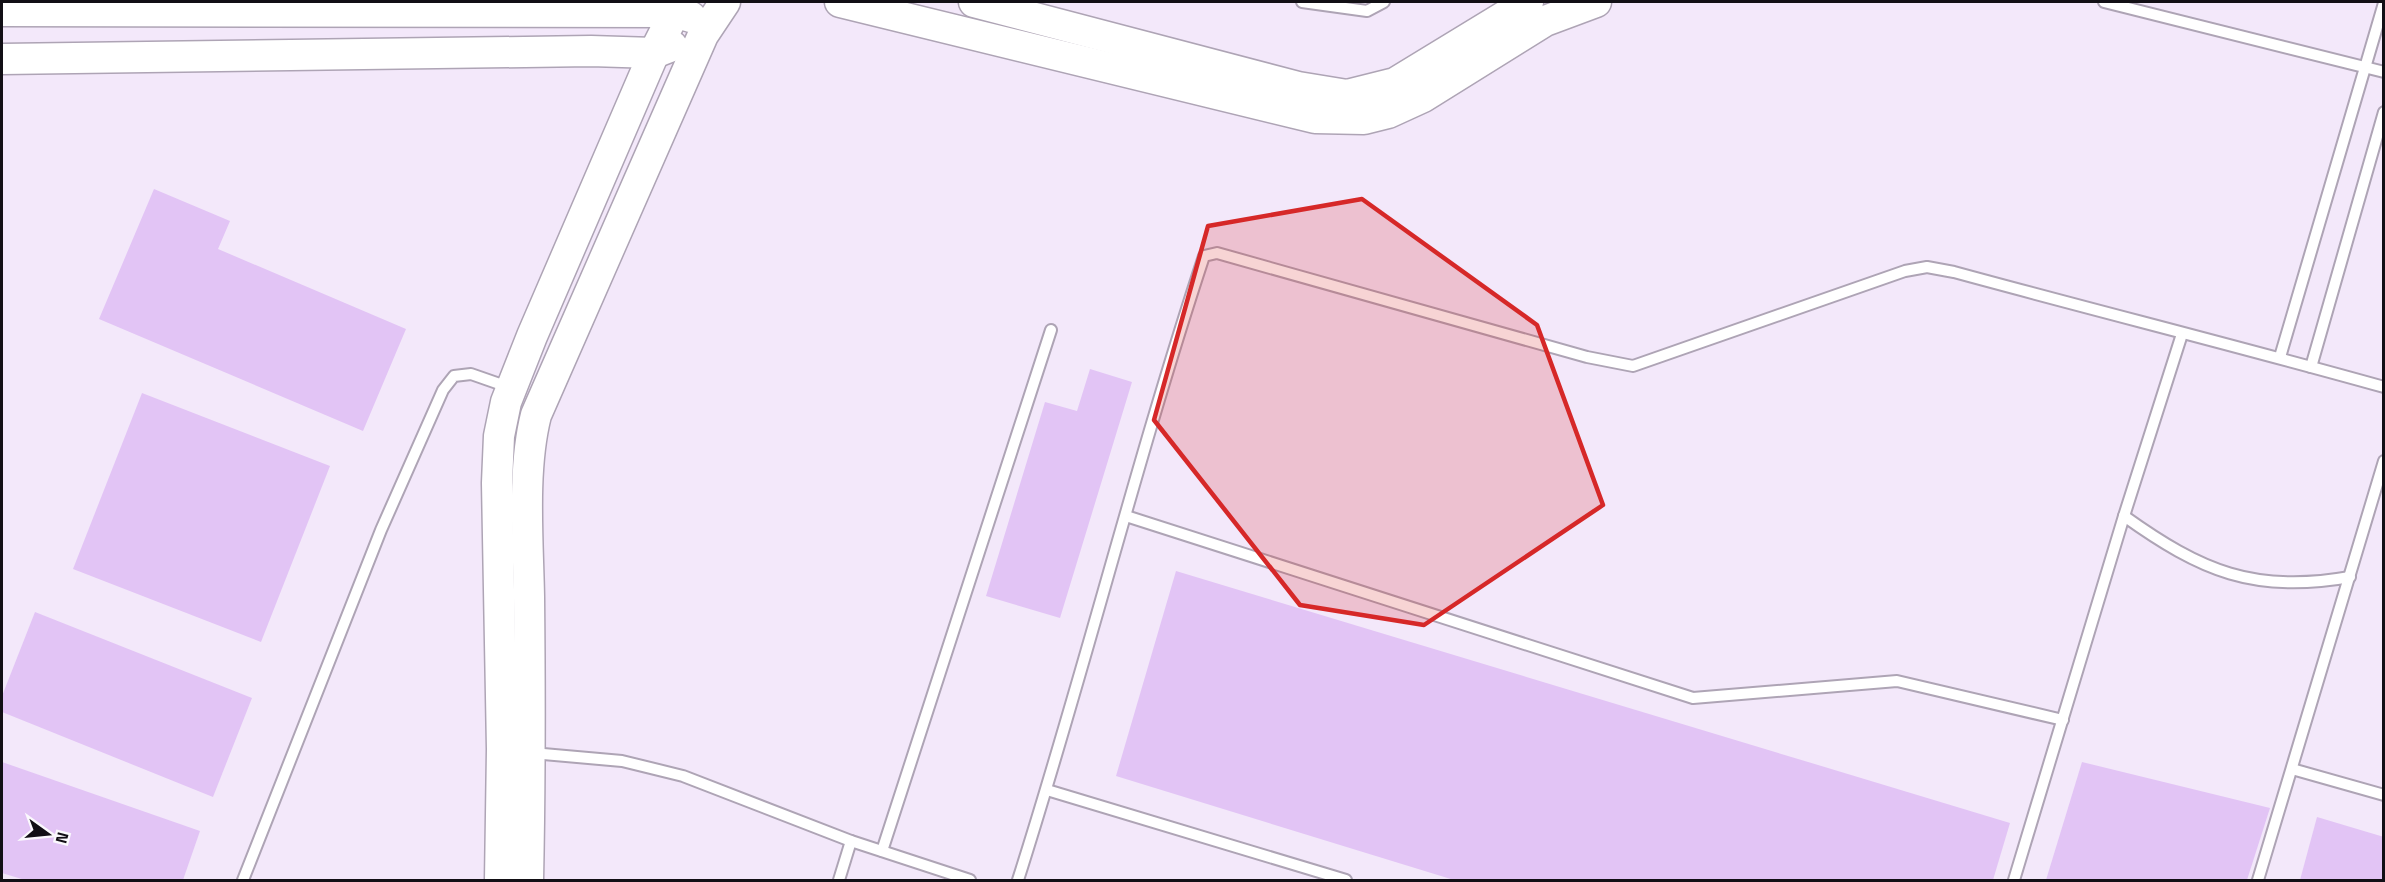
<svg xmlns="http://www.w3.org/2000/svg" width="2385" height="882" font-family="'Titillium Web',sans-serif">
  <style>
    .building { fill: #e2c4f5 }
    .lines { fill: none; stroke-linecap: round; stroke-linejoin: round }
    .lane-casing { stroke: #aea4b5; stroke-width: 14 }
    .secondary-casing { stroke: #aea4b5; stroke-width: 33 }
    .lane { stroke: #fff; stroke-width: 10 }
    .secondary { stroke: #fff; stroke-width: 30 }
    .marked { fill: #d62828; fill-opacity: 0.2; stroke: #d62828; stroke-width: 4.5; stroke-linejoin: round }
  </style>
  <rect width="100%" height="100%" fill="#f3e8fa"/>
  <g class="building">
    <polygon points="154,189 230,221 218,249 406,329 363,431 99,319"/>
    <polygon points="1090,369 1132,382 1060,618 986,596 1045,402 1077,411"/>
    <polygon points="142,393 330,466 261,642 73,569"/>
    <polygon points="1176,571 2010,823 1993,880 1454,880 1116,776"/>
    <polygon points="35,612 252,698 213,797 2,712 2,696"/>
    <polygon points="2,762 200,831 183,880 25,880 2,873"/>
    <polygon points="2082,762 2270,808 2247,880 2046,880"/>
    <polygon points="2317,817 2384,837 2384,880 2300,880"/>
  </g>
  <g class="lines">
    <defs>
      <g id="lane">
        <polyline points="1302,2 1367,11 1384,2"/>
        <polyline points="2104,2 2384,72"/>
        <polyline points="2280,357 2384,3"/>
        <polyline points="2311,367 2384,112"/>
        <polyline points="1126,516 1693,698 1897,681 2063,720"/>
        <path d="M2124,516C2201,571 2254,594 2350,577"/>
        <polyline points="532,753 622,761 683,776 851,841 970,880"/>
        <polyline points="2292,769 2384,795"/>
        <polyline points="1047,790 1346,880"/>
        <polyline points="882,851 1051,330"/>
        <polyline points="243,880 381,530 443,390 454,376 471,374 511,388"/>
        <polyline points="839,880 851,841"/>
        <path d="M1018,880C1084,673 1136,462 1204,256L1217,253L1587,357L1633,366L1905,271L1927,267L1954,272C2097,311 2241,347 2384,387"/>
        <polyline points="2014,880 2124,516 2182,334"/>
        <polyline points="2258,880 2384,461"/>
      </g>
      <g id="secondary">
        <polyline points="840,2 1315,118 1364,119 1388,113 1423,97 1545,21 1596,2"/>
        <polyline points="974,2 1298,87 1347,95 1395,83 1528,2"/>
        <polyline points="2,11 674,12 691,17"/>
        <polyline points="2,59 591,51 654,53 672,46"/>
        <polyline points="500,880 502,749 497,483 499,436 506,402 532,336 654,53 680,2"/>
        <path d="M528,880C530,786 530,692 529,597C528,540 522,470 536,415L703,35L725,2"/>
      </g>
    </defs>
    <use href="#lane" class="lane-casing"/>
    <use href="#secondary" class="secondary-casing"/>
    <use href="#lane" class="lane"/>
    <use href="#secondary" class="secondary"/>
  </g>
  <path class="marked" d="M1362,199L1537,325L1603,505L1424,625L1300,605L1154,420L1208,226Z"/>
  <rect width="2385" height="882" fill="none" stroke="#120f15" stroke-width="6"/>
  <g transform="translate(48 834) rotate(105)" stroke="#fbf9fd" stroke-width="4.5" paint-order="stroke">
  <path d="M0-4.5L10 22L0 15L-10 22Z" fill="#120f15"/>
  <text y="-9" font-size="16" font-weight="bold" text-anchor="middle" fill="#120f15">N</text>
  </g>
</svg>
